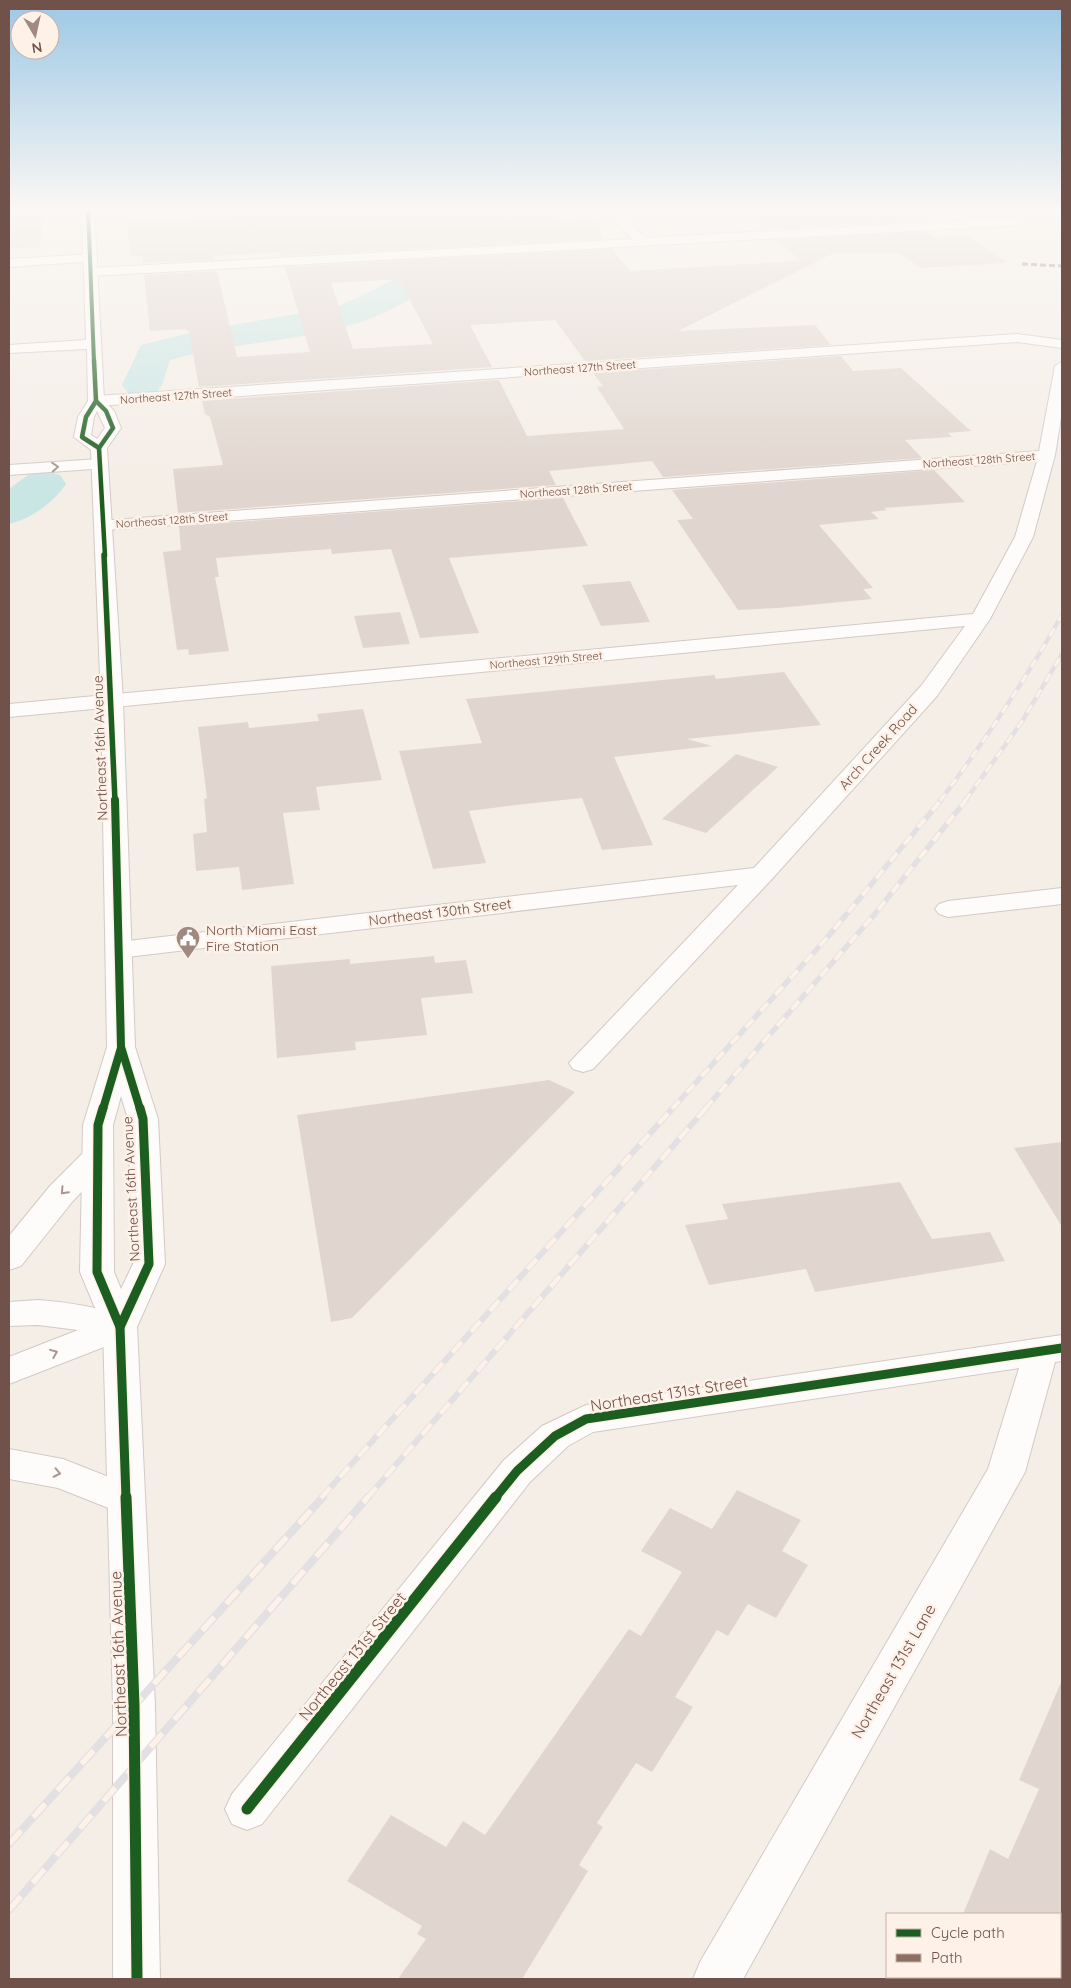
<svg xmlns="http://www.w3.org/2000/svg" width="1071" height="1988" font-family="Quicksand,sans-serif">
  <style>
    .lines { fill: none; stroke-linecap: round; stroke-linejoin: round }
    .river { fill: #cae6e4; fill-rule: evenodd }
    .building { fill: #e1d6cf; fill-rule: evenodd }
    .minor-casing { stroke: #d3c9c5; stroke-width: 2 }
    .tertiary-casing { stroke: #d3c9c5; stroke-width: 2 }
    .minor { fill: #fefcfb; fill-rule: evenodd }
    .tertiary { fill: #fefcfb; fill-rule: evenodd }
    .rail-far3-casing { stroke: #e3e0e4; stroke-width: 4.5 }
    .rail-far2-casing { stroke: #e3e0e4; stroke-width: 5.5 }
    .rail-far1-casing { stroke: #e3e0e4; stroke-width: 6 }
    .rail-casing { stroke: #e3e0e4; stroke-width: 8 }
    .rail-far3 { stroke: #fef1e7; stroke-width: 3; stroke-dasharray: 9; stroke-linecap: butt }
    .rail-far2 { stroke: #fef1e7; stroke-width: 4; stroke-dasharray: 11; stroke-linecap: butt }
    .rail-far1 { stroke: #fef1e7; stroke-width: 4.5; stroke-dasharray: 14; stroke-linecap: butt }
    .rail { stroke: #fef1e7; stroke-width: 5.5; stroke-dasharray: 18; stroke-linecap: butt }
    .quiet { stroke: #8d6e63; stroke-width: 3; stroke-dasharray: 6 3; stroke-linecap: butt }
    .cycleway-far5-casing { stroke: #fef1e7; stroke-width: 5 }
    .cycleway-far4-casing { stroke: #fef1e7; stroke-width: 6 }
    .cycleway-far3-casing { stroke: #fef1e7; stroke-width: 8 }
    .cycleway-far2-casing { stroke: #fef1e7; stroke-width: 11 }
    .cycleway-far1-casing { stroke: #fef1e7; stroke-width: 12 }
    .cycleway-casing { stroke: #fef1e7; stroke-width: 14 }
    .cycleway-far5 { stroke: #1b5e20; stroke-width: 4 }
    .cycleway-far4 { stroke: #1b5e20; stroke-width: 4.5 }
    .cycleway-far3 { stroke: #1b5e20; stroke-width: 5.5 }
    .cycleway-far2 { stroke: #1b5e20; stroke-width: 8 }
    .cycleway-far1 { stroke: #1b5e20; stroke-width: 9 }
    .cycleway { stroke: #1b5e20; stroke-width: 11 }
    .oneway { stroke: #a99691 }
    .labels { text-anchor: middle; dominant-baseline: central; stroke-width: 5; stroke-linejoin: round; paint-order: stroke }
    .far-street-label { font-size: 11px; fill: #70524a; stroke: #fef1e7 }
    .street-label { font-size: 14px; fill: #70524a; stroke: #fef1e7 }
    .poi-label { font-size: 14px; fill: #70524a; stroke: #fef1e7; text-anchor: start }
    .near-street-label { font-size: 16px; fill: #70524a; stroke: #fef1e7 }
  </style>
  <rect width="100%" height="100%" fill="#f5eee7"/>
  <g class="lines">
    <g class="river">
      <path d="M440,257L452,260L457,267L452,274C423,292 393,311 361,322C299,342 233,342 170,360L162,385L156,393L142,397L128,393L122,385L141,345L198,331L336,307L376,289L428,260Z"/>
      <path d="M44,471L60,475L66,484C53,503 31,519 9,524V489L28,475Z"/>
    </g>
  </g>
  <g class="building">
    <polygon points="9,207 43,207 40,247 9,249"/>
    <polygon points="406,207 548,207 558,219 590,217 603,232 603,239 281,256 280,252 213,256 214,260 143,263 142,256 130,256 127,221"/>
    <polygon points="746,207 892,207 912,221 765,229 746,212 751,212"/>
    <path d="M926,232L933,237L968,235L1007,263L920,268L900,253H834L678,331L815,325L831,345L585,361L555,320L470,325L492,367L199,387L189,332L186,329L150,331L144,275L217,271L237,357L310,352L285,267L612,249L630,271L800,261L777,240ZM399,279L433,344L353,349L331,283Z"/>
    <polygon points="841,356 853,371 901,368 971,431 948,433 952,437 905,440 922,458 663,477 652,461 549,471 556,485 178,513 173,469 223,465 210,417 205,414 202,401 499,380 527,436 624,429 597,387 603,386 593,373"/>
    <polygon points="934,470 965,502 884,508 887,510 871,512 879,519 819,525 873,588 863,589 872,599 778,608 738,610 677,520 693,519 672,490"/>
    <polygon points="563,498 588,546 449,558 479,633 420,638 391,549 332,554 331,549 216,558 219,577 215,577 229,651 189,655 188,649 177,650 163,552 181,550 179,526"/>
    <polygon points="630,581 650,622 601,626 582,585"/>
    <polygon points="400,612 410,644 363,648 354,616"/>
    <polygon points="784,672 821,725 687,739 712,746 614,757 653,845 602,850 582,798 516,805 469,811 486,863 433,869 399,751 482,743 466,699 714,675 716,679"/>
    <polygon points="363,709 382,780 316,787 320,810 283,813 294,884 242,890 239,867 196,871 193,834 207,832 204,799 207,798 198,727 248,722 249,728 319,721 317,714"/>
    <polygon points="736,754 778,767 706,833 662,819"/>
    <polygon points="434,956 435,963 466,960 473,993 421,998 427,1035 355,1042 356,1050 277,1058 271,966 350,959 350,964"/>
    <polygon points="549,1080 575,1092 352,1318 331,1322 297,1115"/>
    <polygon points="1062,1142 1062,1227 1014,1148"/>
    <polygon points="900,1182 932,1239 990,1232 1005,1261 815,1292 806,1269 709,1285 685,1225 728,1219 722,1204"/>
    <polygon points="737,1490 801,1520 782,1551 808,1565 776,1618 748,1604 728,1636 717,1630 675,1697 693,1707 652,1772 636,1763 597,1823 603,1827 579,1865 588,1871 522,1979 398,1979 426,1939 417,1934 422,1926 347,1881 391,1815 446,1847 463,1821 485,1835 629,1629 641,1636 682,1572 641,1551 670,1508 712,1529"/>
    <polygon points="1062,1680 1062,1914 963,1914 990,1849 1008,1859 1039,1789 1019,1780"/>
  </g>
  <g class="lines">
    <defs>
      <g id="minor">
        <polygon points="160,207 231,207 225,211 88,218 82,214 88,210"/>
        <polygon points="604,207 616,207 645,238 1021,217 1027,221 1021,225 91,276 84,272 91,268 632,239"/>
        <polygon points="91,254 96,255 97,258 96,261 9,267 9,259"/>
        <polygon points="1017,334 1062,340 1062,348 1017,342 96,406 88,401 96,396"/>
        <polygon points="1062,362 1062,412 1055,455 1033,537 990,619 937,696 771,880 593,1069 583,1072 573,1069 569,1063 738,885 119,958 110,956 106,950 110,944 119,942 754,868 921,686 965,626 9,717 9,704 973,614 1015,537 1037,461 105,530 99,529 96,525 99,521 1039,451 1055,366"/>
        <polygon points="100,459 106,460 108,464 106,468 9,475 9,465"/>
        <polygon points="1062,888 1062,904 948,917 939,914 935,909 939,904 948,901"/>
        <polygon points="98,1146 109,1149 113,1156 109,1163 72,1202 21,1266 9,1270 9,1236 50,1186 87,1149"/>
        <path d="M38,1300C70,1302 101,1308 132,1318L137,1327L132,1336L9,1384V1357L78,1330L38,1325L9,1326V1302Z"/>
        <polygon points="1062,1335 1062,1361 1055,1362 1025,1472 743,1979 693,1979 700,1962 988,1469 1019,1368 593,1432 568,1446 530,1482 262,1824 247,1830 232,1824 225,1809 232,1794 504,1460 542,1426 586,1405"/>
        <polygon points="9,1449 63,1459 139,1489 145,1500 139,1511 126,1515 58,1488 9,1479"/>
      </g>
      <path id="tertiary" d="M82,207H94L104,400L114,411L121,428L107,448L123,701L135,1047L158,1119L165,1264L137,1327L155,1705L160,1979H113V1705L103,1327L80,1272L83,1125L107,1047L101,701L91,450L74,437L78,417L88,401L87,349L9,353V345L86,340ZM97,411L105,428L97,439L91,435L94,417ZM121,1096L128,1119L133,1264L121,1289L114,1272L113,1125Z"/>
    </defs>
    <use href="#minor" class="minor-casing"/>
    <use href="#tertiary" class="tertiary-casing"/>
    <use href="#minor" class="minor"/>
    <use href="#tertiary" class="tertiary"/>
    <defs>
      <g id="rail-far3">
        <path d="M940,801C985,741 1025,680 1062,615"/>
        <polyline points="965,801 1021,723 1062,654"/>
      </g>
      <g id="rail-far2">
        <polyline points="672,1109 826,939 941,800"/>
        <polyline points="705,1109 874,915 966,800"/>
      </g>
      <g id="rail-far1">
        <polyline points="321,1498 673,1108"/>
        <polyline points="367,1498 706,1108"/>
      </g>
      <g id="rail">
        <polyline points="9,1844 323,1497"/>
        <polyline points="9,1910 368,1497"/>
      </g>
    </defs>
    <use href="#rail-far3" class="rail-far3-casing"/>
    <use href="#rail-far2" class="rail-far2-casing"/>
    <use href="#rail-far1" class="rail-far1-casing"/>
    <use href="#rail" class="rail-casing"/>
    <use href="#rail-far3" class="rail-far3"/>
    <use href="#rail-far2" class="rail-far2"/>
    <use href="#rail-far1" class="rail-far1"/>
    <use href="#rail" class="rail"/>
    <polyline class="quiet" points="1022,264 1062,266"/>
    <defs>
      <polyline id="cycleway-far5" points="88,207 94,362"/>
      <g id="cycleway-far4">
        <polyline points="94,360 96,401 86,417 82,437 99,448"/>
        <polyline points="96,401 106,411 113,428 99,448 105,556"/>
      </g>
      <polyline id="cycleway-far3" points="104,555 115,801"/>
      <g id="cycleway-far2">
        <polyline points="115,800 121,1047 140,1109"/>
        <polyline points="103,1109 121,1048"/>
      </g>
      <g id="cycleway-far1">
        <polyline points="103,1108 98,1125 97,1272 120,1327 126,1498"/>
        <polyline points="120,1327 149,1264 143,1119 140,1108"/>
        <polyline points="495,1498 517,1471 555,1436 586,1419 1062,1348"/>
      </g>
      <g id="cycleway">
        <polyline points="126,1497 134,1705 137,1979"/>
        <polyline points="247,1809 496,1497"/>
      </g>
    </defs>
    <use href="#cycleway-far5" class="cycleway-far5-casing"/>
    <use href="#cycleway-far4" class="cycleway-far4-casing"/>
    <use href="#cycleway-far3" class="cycleway-far3-casing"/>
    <use href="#cycleway-far2" class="cycleway-far2-casing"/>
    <use href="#cycleway-far1" class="cycleway-far1-casing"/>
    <use href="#cycleway" class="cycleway-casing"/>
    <use href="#cycleway-far5" class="cycleway-far5"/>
    <use href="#cycleway-far4" class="cycleway-far4"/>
    <use href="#cycleway-far3" class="cycleway-far3"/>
    <use href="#cycleway-far2" class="cycleway-far2"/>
    <use href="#cycleway-far1" class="cycleway-far1"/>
    <use href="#cycleway" class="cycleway"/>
  </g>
  <defs><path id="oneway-chevron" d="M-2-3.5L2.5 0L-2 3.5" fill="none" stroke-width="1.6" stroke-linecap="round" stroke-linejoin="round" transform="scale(1.25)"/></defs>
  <g class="oneway">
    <use href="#oneway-chevron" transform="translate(55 467) rotate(-4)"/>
    <use href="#oneway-chevron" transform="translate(64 1191) rotate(133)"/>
    <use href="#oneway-chevron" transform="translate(54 1353) rotate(-22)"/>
    <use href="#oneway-chevron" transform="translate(57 1473) rotate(12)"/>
  </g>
  <linearGradient id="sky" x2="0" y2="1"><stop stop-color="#9cc8e6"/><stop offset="0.43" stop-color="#faf7f4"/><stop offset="1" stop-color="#faf7f4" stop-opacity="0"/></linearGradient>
  <rect width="1071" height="485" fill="url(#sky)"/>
  <defs>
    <symbol id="civic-pin" viewBox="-11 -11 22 30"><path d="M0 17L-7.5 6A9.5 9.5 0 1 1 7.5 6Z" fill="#9f8981" stroke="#fef1e7"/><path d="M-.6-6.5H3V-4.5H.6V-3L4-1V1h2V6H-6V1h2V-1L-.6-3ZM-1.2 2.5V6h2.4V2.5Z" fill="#fff"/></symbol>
  </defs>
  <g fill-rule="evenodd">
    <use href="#civic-pin" x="174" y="924" width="28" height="38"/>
  </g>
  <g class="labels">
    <g class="far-street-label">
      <text transform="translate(580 368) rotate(-4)">Northeast 127th Street</text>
      <text transform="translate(176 396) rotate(-4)">Northeast 127th Street</text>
      <text transform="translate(979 460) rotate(-4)">Northeast 128th Street</text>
      <text transform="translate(576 490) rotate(-4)">Northeast 128th Street</text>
      <text transform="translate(172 520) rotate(-4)">Northeast 128th Street</text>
      <text transform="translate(546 660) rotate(-5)">Northeast 129th Street</text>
    </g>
    <g class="street-label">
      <text transform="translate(878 747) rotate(-48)">Arch Creek Road</text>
      <text transform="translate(100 748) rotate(-92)">Northeast 16th Avenue</text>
      <text transform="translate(440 912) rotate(-7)">Northeast 130th Street</text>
      <text transform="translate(131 1189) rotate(-93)">Northeast 16th Avenue</text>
    </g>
    <g class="poi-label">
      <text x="206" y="930">North Miami East<tspan x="206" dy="16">Fire Station</tspan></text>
    </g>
    <g class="near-street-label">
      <text transform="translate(669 1393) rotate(-9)">Northeast 131st Street</text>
      <text transform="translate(118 1654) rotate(-92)">Northeast 16th Avenue</text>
      <text transform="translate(352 1656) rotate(-51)">Northeast 131st Street</text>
      <text transform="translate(893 1671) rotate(-60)">Northeast 131st Lane</text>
    </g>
  </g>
  <rect width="1071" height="1988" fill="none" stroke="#70524a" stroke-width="20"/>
  <rect x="886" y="1913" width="175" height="65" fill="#fef1e7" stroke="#c5b1a8"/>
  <rect x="896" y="1929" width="25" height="8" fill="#1b5e20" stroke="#c5b1a8"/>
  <text x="931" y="1938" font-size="15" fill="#70524a">Cycle path</text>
  <rect x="896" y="1954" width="25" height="8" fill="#8d6e63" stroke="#c5b1a8"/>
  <text x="931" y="1963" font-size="15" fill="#70524a">Path</text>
  <g transform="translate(35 35) rotate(171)"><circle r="24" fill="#fef1e7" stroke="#c5b1a8"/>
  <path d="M0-4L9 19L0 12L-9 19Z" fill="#9f8981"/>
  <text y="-8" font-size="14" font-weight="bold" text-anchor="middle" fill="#70524a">N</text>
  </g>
</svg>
